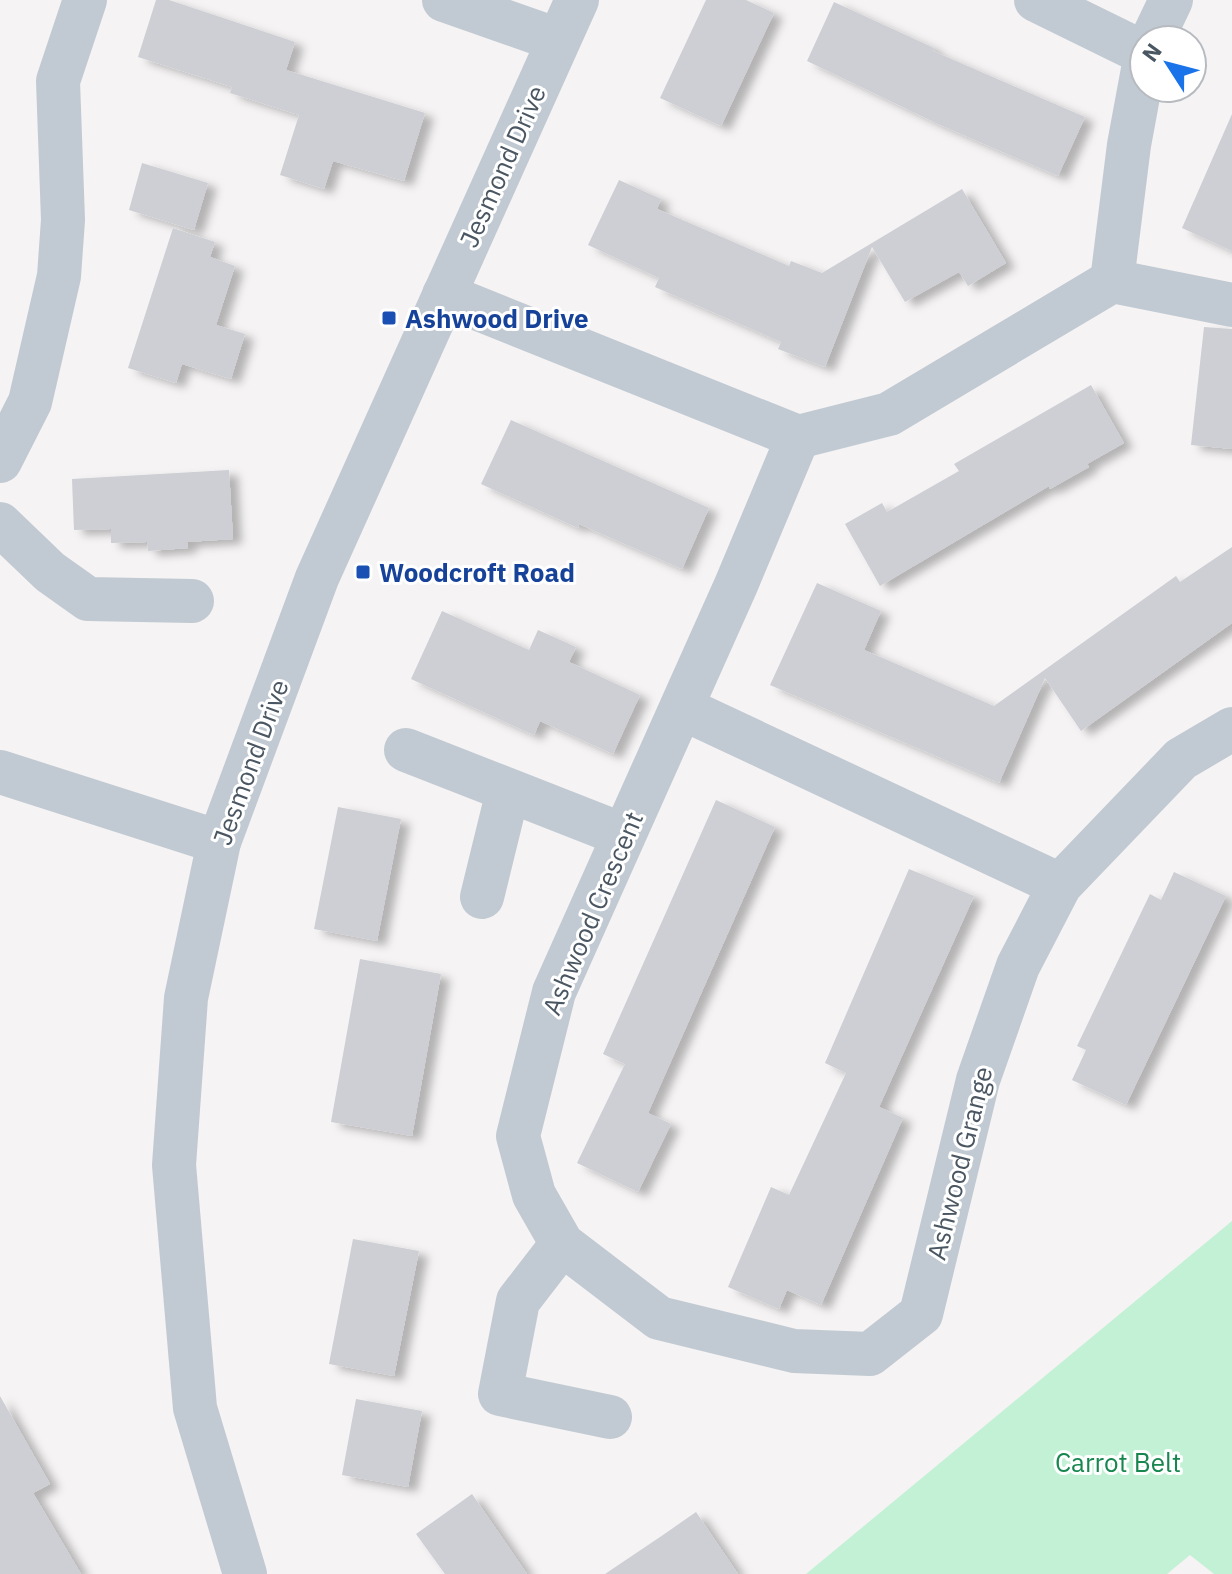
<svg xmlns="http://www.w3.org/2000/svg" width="1232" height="1574" font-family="'IBM Plex Sans',sans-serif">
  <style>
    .green { fill: #c3f1d5 }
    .building { fill: #cdcfd5; filter: url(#shadow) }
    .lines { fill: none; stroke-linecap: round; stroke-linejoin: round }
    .minor { stroke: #c1cad2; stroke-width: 44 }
    .transit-dot { fill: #1a4fb4; stroke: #fff; stroke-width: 3 }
    .labels { text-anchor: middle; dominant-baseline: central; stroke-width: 6; stroke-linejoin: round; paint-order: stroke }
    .street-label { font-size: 26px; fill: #4a5661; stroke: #fff }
    .transit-label { font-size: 26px; font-weight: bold; fill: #164399; stroke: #fff; text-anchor: start }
    .park-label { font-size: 26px; fill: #17864f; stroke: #fff }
  </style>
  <defs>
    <filter id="shadow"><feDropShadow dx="9" dy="5" stdDeviation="4" flood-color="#0004"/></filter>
  </defs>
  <rect width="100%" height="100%" fill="#f5f3f3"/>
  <polygon class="green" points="1232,1221 1232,1574 1214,1574 1190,1555 1167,1574 806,1574"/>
  <g class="building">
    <polygon points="156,0 169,0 295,42 286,70 425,113 404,181 333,161 324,189 280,175 299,115 230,93 232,87 138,57"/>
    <polygon points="706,0 746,0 774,13 721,126 660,98"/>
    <polygon points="834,2 934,48 933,51 1085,117 1058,176 938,124 807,61"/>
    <polygon points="1232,114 1232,251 1182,228"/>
    <polygon points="142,163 208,183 194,230 129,210"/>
    <polygon points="619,180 661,199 657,209 789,266 791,261 822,273 962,189 1006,263 968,286 959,272 905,302 872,247 825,367 778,349 781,342 655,287 659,278 588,245"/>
    <polygon points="173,228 215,242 210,257 235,266 216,325 245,334 231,379 182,364 176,383 128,368"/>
    <polygon points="1204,327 1232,329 1232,449 1191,445"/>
    <polygon points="1091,385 1124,443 1087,464 1089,467 1050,489 1049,486 880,586 845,524 882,503 887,512 959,471 954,464"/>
    <polygon points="511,420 709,508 682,569 579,524 578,528 481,484"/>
    <polygon points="229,470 233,539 187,542 188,548 148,551 147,542 111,543 111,529 74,530 72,479"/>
    <polygon points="1232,547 1232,623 1081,731 1045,678 999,783 770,685 817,583 881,611 864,650 994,706 1176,576 1180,582"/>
    <polygon points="442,611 529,650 538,630 576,647 569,662 640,695 613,754 540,721 534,735 411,679"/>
    <polygon points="716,800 775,827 648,1113 671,1124 638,1192 577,1163 625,1064 603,1054"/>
    <polygon points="338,807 401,819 377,941 314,929"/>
    <polygon points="909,869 974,896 879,1107 903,1118 821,1305 787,1290 779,1309 728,1287 771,1187 789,1195 846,1073 825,1063"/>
    <polygon points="1174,872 1226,896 1126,1105 1072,1080 1086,1050 1077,1046 1150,894 1161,900"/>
    <polygon points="360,959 441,974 412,1136 331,1122"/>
    <polygon points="353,1239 419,1251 394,1376 329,1364"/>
    <polygon points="0,1396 50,1484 33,1493 81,1574 0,1574"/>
    <polygon points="356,1399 422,1411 408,1487 342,1475"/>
    <polygon points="472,1494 527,1574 445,1574 416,1534"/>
    <polygon points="696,1512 738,1574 605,1574 663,1535"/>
  </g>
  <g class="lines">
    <g class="minor">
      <polyline points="444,0 558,40"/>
      <polyline points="1036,0 1144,53"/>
      <polyline points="1152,40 1171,0"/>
      <polyline points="1112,281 1129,145 1144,64"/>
      <polyline points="444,295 798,437 889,414 1112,281 1232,305"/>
      <polyline points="798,437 736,585 554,992 518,1136 534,1195 562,1244 659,1318 794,1351 870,1354 921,1314 978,1080 1018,966 1060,885 1181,759 1232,729"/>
      <polyline points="0,461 30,402 59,276 63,220 58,81 85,0"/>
      <polyline points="0,524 50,572 88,599 192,601"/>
      <polyline points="682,708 1060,885"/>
      <polyline points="406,750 623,835"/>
      <polyline points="0,772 219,842"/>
      <polyline points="482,897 508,791"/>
      <polyline points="562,1244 518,1301 500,1394 610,1417"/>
      <polyline points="245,1574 195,1408 174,1165 186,998 219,842 317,578 577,0"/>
    </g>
  </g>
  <g class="transit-dot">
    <rect x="381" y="310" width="16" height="16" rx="4"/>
    <rect x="355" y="564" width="16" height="16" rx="4"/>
  </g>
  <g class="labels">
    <g class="street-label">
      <text transform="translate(502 166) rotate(-66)">Jesmond Drive</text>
      <text transform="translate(250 762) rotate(-70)">Jesmond Drive</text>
      <text transform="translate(592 913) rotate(-67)">Ashwood Crescent</text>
      <text transform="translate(959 1163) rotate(-76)">Ashwood Grange</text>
    </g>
    <g class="transit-label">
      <text x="405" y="318">Ashwood Drive</text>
      <text x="379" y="572">Woodcroft Road</text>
    </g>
    <g class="park-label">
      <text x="1118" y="1462">Carrot Belt</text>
    </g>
  </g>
  <g transform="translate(1168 64) rotate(306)"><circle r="38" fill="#ffffff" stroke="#b7bbc0" stroke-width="2"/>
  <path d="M0-6L14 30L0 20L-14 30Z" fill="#1a73e8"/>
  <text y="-12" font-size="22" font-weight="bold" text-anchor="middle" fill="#4a5661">N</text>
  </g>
</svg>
